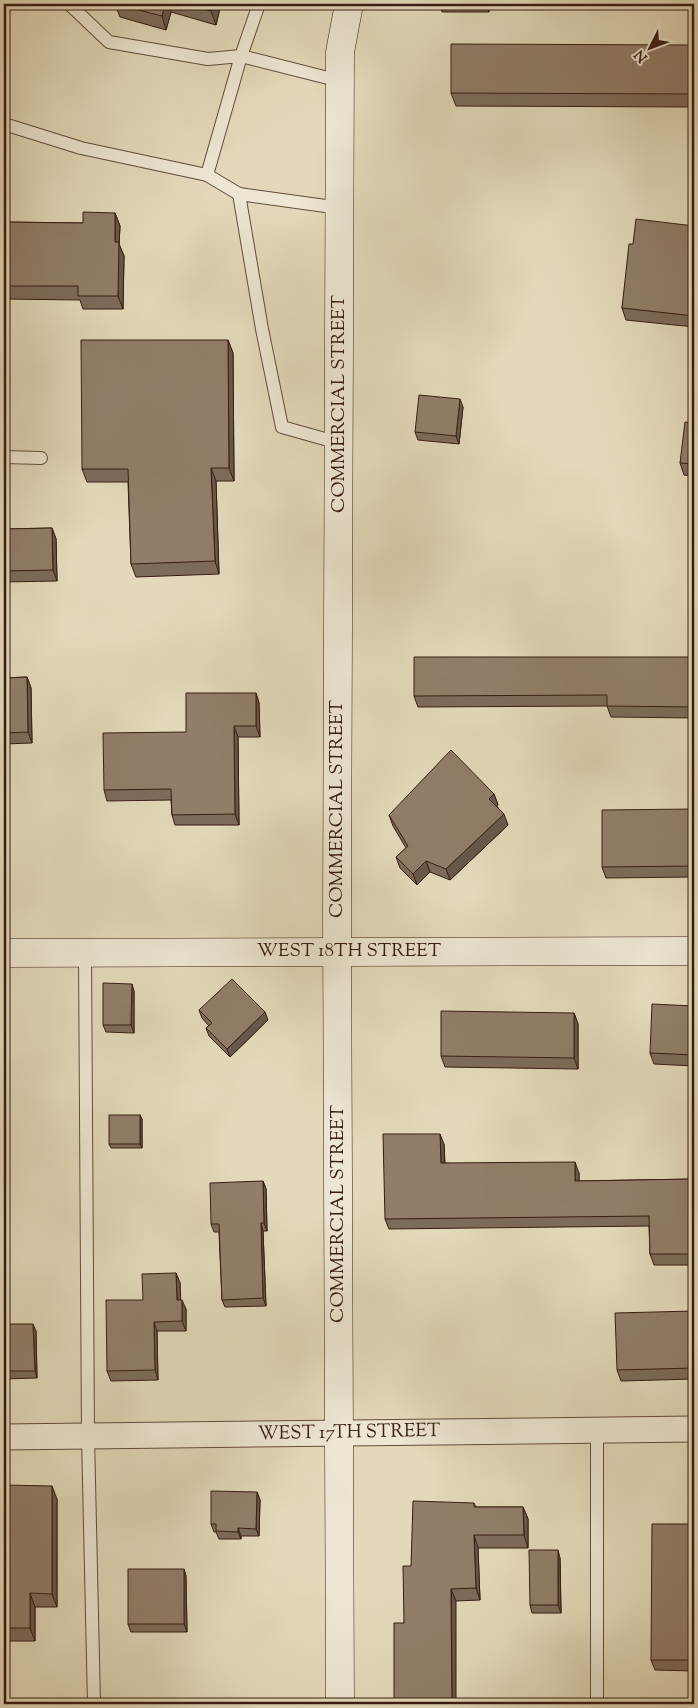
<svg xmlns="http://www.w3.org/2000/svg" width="698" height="1708" font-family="'Sorts Mill Goudy',serif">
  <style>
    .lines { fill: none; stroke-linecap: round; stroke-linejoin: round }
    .lane-casing { stroke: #634b3c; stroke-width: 14 }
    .street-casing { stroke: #634b3c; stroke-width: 27 }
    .secondary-casing { stroke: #381c12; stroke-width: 29 }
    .lane { stroke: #ede6d2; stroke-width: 12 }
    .street { stroke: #ede6d2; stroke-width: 25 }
    .secondary { stroke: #ede6d2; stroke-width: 28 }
    .wall { fill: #7d6c5a; stroke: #381c12 }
    .shaded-wall { fill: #66584a; stroke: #381c12 }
    .building { fill: #917e69; stroke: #381c12 }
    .labels { text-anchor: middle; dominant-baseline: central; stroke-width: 4.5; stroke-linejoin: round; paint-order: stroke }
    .street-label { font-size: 19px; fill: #381c12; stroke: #ede6d2 }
  </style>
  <rect width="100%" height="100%" fill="#e3d9ba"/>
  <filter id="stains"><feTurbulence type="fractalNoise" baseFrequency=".004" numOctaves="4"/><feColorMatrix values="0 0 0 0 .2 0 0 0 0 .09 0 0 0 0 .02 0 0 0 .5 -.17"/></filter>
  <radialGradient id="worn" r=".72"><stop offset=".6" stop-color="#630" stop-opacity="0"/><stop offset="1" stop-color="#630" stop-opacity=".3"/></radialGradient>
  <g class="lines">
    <defs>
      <g id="lane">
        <polyline points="69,4 109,42 208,59 241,56 207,175"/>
        <polyline points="259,4 241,56 340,81"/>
        <polyline points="4,124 81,148 207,175 239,194"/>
        <polyline points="339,443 282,427 262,329 239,194 340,208"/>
        <polyline points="4,457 41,458"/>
        <polyline points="85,953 88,1436 94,1704"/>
        <polyline points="597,1704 597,1430"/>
      </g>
      <polyline id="street" points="4,1437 694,1429"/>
      <g id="secondary">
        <polyline points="4,953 694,951"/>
        <polyline points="340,1704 337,916 340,52 349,4"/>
      </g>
    </defs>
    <use href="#lane" class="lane-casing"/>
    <use href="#street" class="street-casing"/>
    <use href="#secondary" class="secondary-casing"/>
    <use href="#lane" class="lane"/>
    <use href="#street" class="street"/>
    <use href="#secondary" class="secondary"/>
  </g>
  <g class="wall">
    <polygon points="115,4 221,4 216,25 171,12 166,30 120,17"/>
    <polygon points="439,4 489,4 489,12 442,12"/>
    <polygon points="694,45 694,107 456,106 451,93"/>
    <polygon points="115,213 120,226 119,244 124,256 123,309 83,309 80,300 4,299 4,222 83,223"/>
    <polygon points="694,226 694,327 626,320 622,308 633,244"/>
    <polygon points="228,340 233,353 234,481 216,481 219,574 136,577 131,564 128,482 87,482 82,469"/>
    <polygon points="463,407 459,444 418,440 415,432"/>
    <polygon points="694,423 694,476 684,475 680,463"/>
    <polygon points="52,528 56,539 57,581 4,582 4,529"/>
    <polygon points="694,657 694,718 611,717 607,706 418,707 414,696"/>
    <polygon points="27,677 31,688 32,743 4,744 4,678"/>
    <polygon points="256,693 259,703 260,737 238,737 239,825 175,825 172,815 171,800 107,801 104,790 186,732"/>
    <polygon points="494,794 498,805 497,806 508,825 450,880 430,872 417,885 400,868 396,857 406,848 393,826 389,815"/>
    <polygon points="694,809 694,877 606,878 602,867"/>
    <polygon points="134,991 134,1033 106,1032 103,1025"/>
    <polygon points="694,1006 694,1066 654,1064 650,1053"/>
    <polygon points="199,1010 268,1020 230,1057 209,1036 206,1028 209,1026 202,1018"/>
    <polygon points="574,1013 578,1024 578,1069 445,1067 441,1056"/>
    <polygon points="142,1119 142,1148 111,1148 109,1144"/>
    <polygon points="444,1144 445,1163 579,1173 579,1181 694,1179 694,1265 654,1265 650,1254 649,1226 389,1229 385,1219"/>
    <polygon points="263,1181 266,1189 267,1231 263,1231 266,1306 225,1307 222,1300 219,1232 214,1232 211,1224"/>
    <polygon points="176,1273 180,1283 180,1300 186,1309 186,1331 157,1331 158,1380 111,1381 107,1371 143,1300"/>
    <polygon points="694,1311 694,1379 621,1381 617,1370"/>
    <polygon points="4,1324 36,1331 37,1378 4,1379"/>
    <polygon points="4,1485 57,1499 57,1607 35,1607 35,1641 4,1641"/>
    <polygon points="257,1492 260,1500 259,1536 241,1536 241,1539 219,1539 216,1532 214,1532 211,1524"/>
    <polygon points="474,1503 476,1507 523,1507 528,1519 528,1548 478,1548 480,1600 456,1601 404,1623 411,1566"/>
    <polygon points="694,1524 694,1671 655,1670 651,1660"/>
    <polygon points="560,1558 561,1613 532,1613 530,1605"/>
    <polygon points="184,1569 186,1576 187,1632 131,1632 128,1624"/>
  </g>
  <g class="shaded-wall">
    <polygon points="165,4 168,4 171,12 166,30 162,16"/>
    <polygon points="213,4 221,4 216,25 211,11"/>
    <polygon points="486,4 489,4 489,12"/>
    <polygon points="115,213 120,226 119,244 124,256 123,309 118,296 115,242"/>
    <polygon points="228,340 233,353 234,481 229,468"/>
    <polygon points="460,399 463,407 459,444 456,436"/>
    <polygon points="211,468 216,481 219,574 215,561"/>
    <polygon points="52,528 56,539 57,581 53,570"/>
    <polygon points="27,677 31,688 32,743 28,732"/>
    <polygon points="256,693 259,703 260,737 256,726"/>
    <polygon points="234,726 238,737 239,825 235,814"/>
    <polygon points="494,794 498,805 493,810 489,799"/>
    <polygon points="504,814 508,825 450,880 446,869"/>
    <polygon points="426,861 430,872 417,885 413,874"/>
    <polygon points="132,984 134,991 134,1033 131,1025"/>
    <polygon points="265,1012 268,1020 230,1057 227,1049"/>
    <polygon points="574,1013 578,1024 578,1069 574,1058"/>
    <polygon points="140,1115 142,1119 142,1148 140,1144"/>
    <polygon points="440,1134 444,1144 445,1174 441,1163"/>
    <polygon points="575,1162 579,1173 579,1192 575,1181"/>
    <polygon points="263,1181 266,1189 267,1231 264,1223"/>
    <polygon points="693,1215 694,1219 694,1256 693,1254"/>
    <polygon points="261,1223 263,1231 266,1306 263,1298"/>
    <polygon points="176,1273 180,1283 181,1309 177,1300"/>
    <polygon points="182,1300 186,1309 186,1331 182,1321"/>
    <polygon points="154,1322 157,1331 158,1380 155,1370"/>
    <polygon points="33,1324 36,1331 37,1378 35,1371"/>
    <polygon points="52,1486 57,1499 57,1607 52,1594"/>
    <polygon points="257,1492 260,1500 259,1536 256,1529"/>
    <polygon points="523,1507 528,1519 528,1548 524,1535"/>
    <polygon points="238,1528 241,1536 241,1539 238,1532"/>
    <polygon points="474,1535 478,1548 480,1600 476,1588"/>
    <polygon points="558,1550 560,1558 561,1613 558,1605"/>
    <polygon points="184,1569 186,1576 187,1632 184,1624"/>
    <polygon points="451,1589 456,1601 456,1704 452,1704"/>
    <polygon points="30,1593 35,1607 35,1641 30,1628"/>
  </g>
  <g class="building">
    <polygon points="115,4 165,4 162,16"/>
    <polygon points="184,4 213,4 211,11"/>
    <polygon points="451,44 694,45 694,94 451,93"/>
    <polygon points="83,212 115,213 115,242 119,242 118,296 78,296 78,286 4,286 4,222 83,223"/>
    <polygon points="636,219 694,226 694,316 622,308 629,244 633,244"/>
    <polygon points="81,340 228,340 229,468 211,468 215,561 131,564 128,469 82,469"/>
    <polygon points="419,395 460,399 456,436 415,432"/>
    <polygon points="685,422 694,423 694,464 680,463"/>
    <polygon points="52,528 53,570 4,571 4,529"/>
    <polygon points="414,657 694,657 694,707 607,706 607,695 414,696"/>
    <polygon points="27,677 28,732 4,733 4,678"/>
    <polygon points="186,693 256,693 256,726 234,726 235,814 172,815 171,789 104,790 103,733 186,732"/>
    <polygon points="451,750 494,794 489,799 504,814 446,869 426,861 413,874 396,857 408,846 389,815"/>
    <polygon points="694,809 694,866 602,867 602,810"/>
    <polygon points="232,979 265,1012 227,1049 206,1028 212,1023 199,1010"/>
    <polygon points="103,983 132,984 131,1025 103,1025"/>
    <polygon points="652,1004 694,1006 694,1055 650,1053"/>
    <polygon points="441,1011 574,1013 574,1058 441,1056"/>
    <rect x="109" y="1115" width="31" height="29"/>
    <polygon points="383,1134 440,1134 441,1163 575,1162 575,1181 694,1179 694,1215 693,1215 693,1254 650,1254 649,1216 385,1219"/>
    <polygon points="263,1181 264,1223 261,1223 263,1298 222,1300 219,1224 211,1224 210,1183"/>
    <polygon points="176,1273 177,1300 182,1300 182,1321 154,1322 155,1370 107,1371 106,1300 143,1300 142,1274"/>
    <polygon points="694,1311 694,1368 617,1370 615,1313"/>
    <polygon points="4,1324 33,1324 35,1371 4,1371"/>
    <polygon points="4,1485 52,1486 52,1594 30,1593 30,1628 4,1628"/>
    <polygon points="211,1491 257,1492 256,1529 238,1528 238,1532 216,1531 216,1524 211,1524"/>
    <polygon points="413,1501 474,1503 474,1507 523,1507 524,1535 474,1535 476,1588 451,1589 452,1704 454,1704 394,1704 394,1623 404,1623 403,1566 411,1566"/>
    <polygon points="652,1524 694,1524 694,1660 651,1660"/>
    <polygon points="529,1550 558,1550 558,1605 530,1605"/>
    <rect x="128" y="1569" width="56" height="55"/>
  </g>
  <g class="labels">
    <g class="street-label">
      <text transform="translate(339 404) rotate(-90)">COMMERCIAL STREET</text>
      <text transform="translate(337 809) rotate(-90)">COMMERCIAL STREET</text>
      <text x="349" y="951">WEST 18TH STREET</text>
      <text transform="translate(338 1214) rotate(-90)">COMMERCIAL STREET</text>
      <text transform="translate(349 1433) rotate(-1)">WEST 17TH STREET</text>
    </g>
  </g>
  <rect width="698" height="1708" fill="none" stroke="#e3d9ba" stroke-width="20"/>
  <rect x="5" y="5" width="688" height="1698" fill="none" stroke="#381c12" stroke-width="2.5"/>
  <rect x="10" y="10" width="678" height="1688" fill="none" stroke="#381c12"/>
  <g transform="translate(650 48) rotate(228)" stroke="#ede6d2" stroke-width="4" paint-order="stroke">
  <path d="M0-4L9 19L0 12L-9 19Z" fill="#381c12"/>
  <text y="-8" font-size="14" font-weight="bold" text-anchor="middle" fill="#381c12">N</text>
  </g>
  <rect width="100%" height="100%" filter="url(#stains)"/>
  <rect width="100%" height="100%" fill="url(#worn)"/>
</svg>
